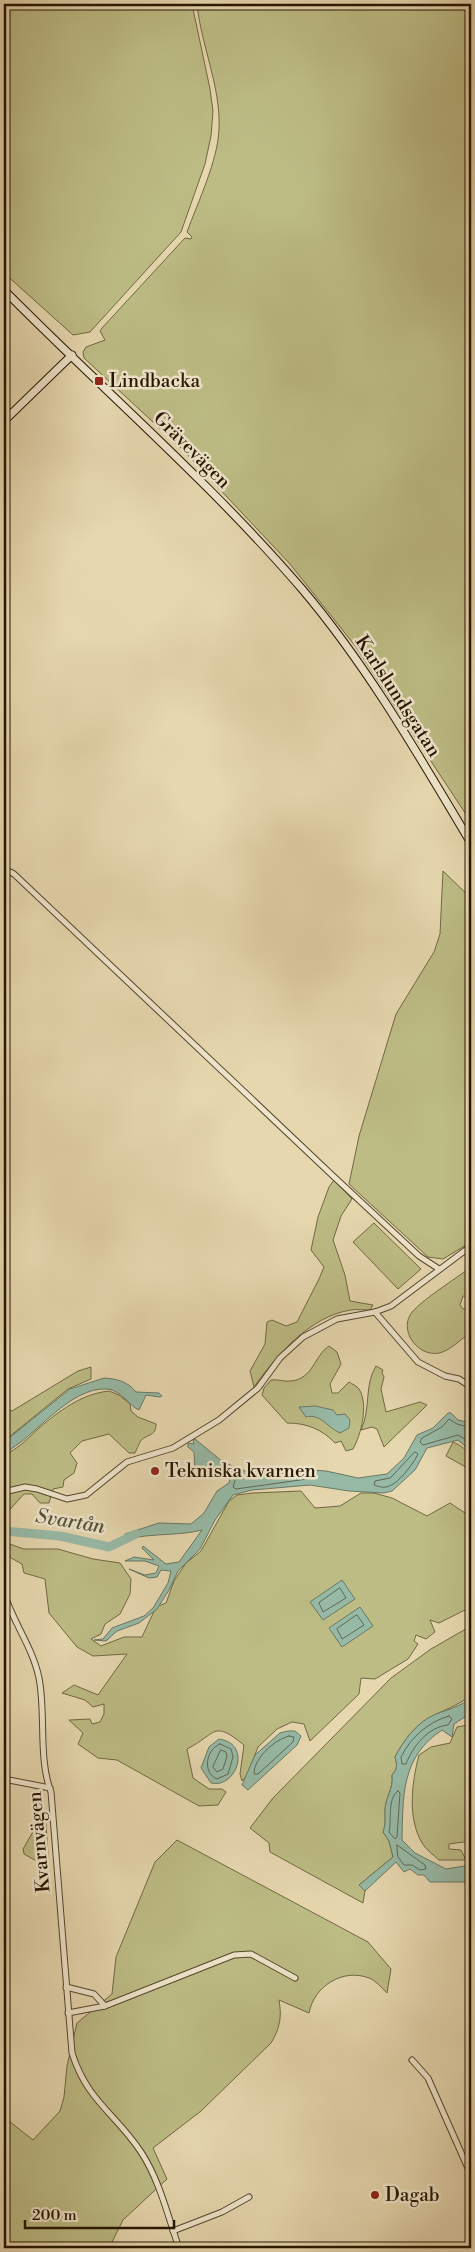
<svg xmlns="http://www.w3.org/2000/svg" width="475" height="2252" font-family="'Libre Bodoni',serif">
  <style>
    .green { fill: #bdbc85; stroke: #706842 }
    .water { fill: #97baa7; stroke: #697864 }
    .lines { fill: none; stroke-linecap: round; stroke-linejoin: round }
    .shore { stroke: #5e6854; stroke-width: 1 }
    .river { stroke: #97baa7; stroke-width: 9 }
    .street-casing { stroke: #54462c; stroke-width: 7 }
    .secondary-casing { stroke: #241500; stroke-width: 9 }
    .street { stroke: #efe5cb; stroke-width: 5 }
    .secondary { stroke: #efe5cb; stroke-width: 7 }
    .poi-dot { fill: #8f2418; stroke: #efe5cb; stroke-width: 2 }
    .labels { text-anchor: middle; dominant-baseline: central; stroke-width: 5; stroke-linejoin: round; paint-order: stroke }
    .poi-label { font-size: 19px; fill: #241500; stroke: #efe5cb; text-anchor: start }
    .street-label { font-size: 19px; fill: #241500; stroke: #efe5cb }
    .water-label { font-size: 20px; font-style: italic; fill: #4c4f3a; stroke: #efe5cb }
  </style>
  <rect width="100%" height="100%" fill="#e6d7af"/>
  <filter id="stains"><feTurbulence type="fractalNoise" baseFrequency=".004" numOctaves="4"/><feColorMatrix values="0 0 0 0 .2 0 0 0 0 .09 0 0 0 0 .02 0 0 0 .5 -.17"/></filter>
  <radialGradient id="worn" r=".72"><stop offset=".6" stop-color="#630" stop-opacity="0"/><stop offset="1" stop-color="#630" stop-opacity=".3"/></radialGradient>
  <g class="green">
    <polygon points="4,4 192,4 210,89 213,111 211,136 205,164 181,232 90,332 73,335 4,273"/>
    <path d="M197,4H471V822L356,647L290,564L181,448L84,358L83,352L86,347L105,340L100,331L102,328L185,238L191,239L192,237L187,232C198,202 218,160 219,129C221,87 201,45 197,4Z"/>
    <polygon points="443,871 471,898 471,1242 443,1259 428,1257 349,1184 359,1136 396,1014 434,952 440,934"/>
    <path d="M334,1180L352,1199L341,1216L333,1240L345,1275L350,1301L373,1305L370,1310C364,1310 357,1309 351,1310C310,1316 276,1356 254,1387L250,1371L265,1344L267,1322L272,1320L286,1326L297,1322L319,1279L324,1267L311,1250L318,1217L329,1187Z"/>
    <polygon points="374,1223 421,1269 398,1289 353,1242"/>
    <path d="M471,1267V1297L463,1296L460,1305L463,1309L471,1308V1332C462,1338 450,1351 439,1353C419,1357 400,1333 410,1315C418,1302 457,1278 471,1267Z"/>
    <path d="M329,1346L337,1352L341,1364L330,1384L332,1393H338L349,1382C352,1384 357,1386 359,1389C369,1404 361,1435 353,1449L346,1451L341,1441L335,1443C322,1429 306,1423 287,1423L262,1395L264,1388L271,1380C278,1379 285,1382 291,1381C313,1379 314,1356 329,1346Z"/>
    <path d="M376,1366L383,1370L382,1373L384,1377L381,1389L386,1412L420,1402L427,1405L384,1447L377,1429L372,1427L361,1430C371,1409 364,1385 376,1366Z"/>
    <polygon points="91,1367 91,1379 68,1389 4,1441 4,1408 12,1411 78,1371"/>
    <path d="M109,1391L119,1395L130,1404L131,1411L138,1417L156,1424C156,1438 146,1433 140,1442C138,1446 137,1449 135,1453H129L109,1434L82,1441L70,1453L77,1463L74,1473L64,1480L63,1487L53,1489L49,1503H40L32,1494H24L4,1516V1455C18,1449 27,1439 38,1429C59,1411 81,1394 109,1391Z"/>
    <path d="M453,1442C467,1448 471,1455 471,1470L446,1456Z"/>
    <path d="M301,1491L315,1508L340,1506L361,1493H374L392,1498L427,1516L450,1503L471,1517V1607L439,1623L430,1620L435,1632L426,1639L416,1635L414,1641L418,1644L408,1659L375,1679L361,1678L359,1694L310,1741L304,1724L292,1722L277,1729L258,1747L247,1775L242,1781L240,1774L244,1745C212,1719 217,1734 187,1749L193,1778L209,1789H222L226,1792L218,1805L199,1806L117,1760L98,1758L78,1744L83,1733L69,1720L90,1719L92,1724L100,1722L104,1714V1704L93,1707L85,1700L62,1693L74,1685L98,1695L127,1654L93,1656L77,1647L49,1613L45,1579L24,1573L22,1564L4,1554V1542L24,1549H58L93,1559L120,1563L131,1579L130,1594L120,1614L105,1624L101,1634L91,1639L101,1646L124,1637H142L156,1607L166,1603L174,1581L186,1563L201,1551L229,1501L237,1495L253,1493Z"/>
    <path d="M471,1626V1695C458,1706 443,1710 429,1718C415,1725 402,1743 395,1757C397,1764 398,1769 392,1775C394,1788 385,1798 385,1811C385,1819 386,1824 383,1832L389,1841L393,1857L359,1885L365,1891L363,1903L270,1852L269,1843L250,1828L273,1798L391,1678L431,1649Z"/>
    <path d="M468,1725L471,1766V1841L449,1844V1849L461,1850L466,1860H439C434,1855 426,1850 422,1843C407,1817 412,1782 419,1755L431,1747L450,1743L457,1727Z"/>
    <polygon points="45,1811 49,1868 24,1854 23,1849"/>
    <path d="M177,1840L368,1942L391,1969L387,1993C382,1988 375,1980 369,1978C343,1968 314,1986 309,2013L279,2000C282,2017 280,2028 271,2043L201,2111L153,2148L167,2179L123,2220L109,2248H4V2117L33,2140L60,2111L64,2097L67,2066L77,2023L112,1994L116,1957L155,1862Z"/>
  </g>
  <g class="water">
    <path d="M104,1378C117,1379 127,1381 136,1392L159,1393L162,1396L160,1397L146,1395L139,1410C129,1406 122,1391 108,1389C69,1386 35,1438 4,1453V1442L70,1389Z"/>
    <path d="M315,1406L333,1410L337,1415L345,1414L350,1420L349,1428L340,1433C328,1428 320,1413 306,1417L299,1407Z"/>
    <path d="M448,1413H451L458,1420L471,1423V1456L464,1445L458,1440L427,1448L415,1470L392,1491L384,1493L349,1491L310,1485L252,1490L233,1495L215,1520L200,1549L178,1571L169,1590L157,1609L139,1623L117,1631L106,1641L94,1640L103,1639L112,1628L144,1616L153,1608L168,1583L171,1571L161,1570L157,1577L149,1578L129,1569L145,1575L156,1573L159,1566L145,1561H125L134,1557L154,1560L142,1548L143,1546L166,1564L179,1562L202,1530C179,1536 152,1533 128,1539L125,1534L159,1523L191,1524L204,1513L217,1491L229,1483L230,1477C220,1469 206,1474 195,1467L194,1452L188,1447V1443L194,1444L193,1440L195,1439L223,1462L247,1472L283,1468L326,1471L358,1478L387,1474L404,1458L417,1435L433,1428Z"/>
    <polygon points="342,1580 355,1599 323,1620 310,1602"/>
    <polygon points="360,1607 373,1626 342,1647 329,1628"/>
    <path d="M471,1698V1713L454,1724L452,1737L442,1730C401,1757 403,1796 402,1840L415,1853L446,1869L471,1865V1882H430L424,1875H418L410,1869L404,1872L396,1862L365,1891L359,1885L393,1857L389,1841L383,1832C386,1824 385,1819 385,1811C385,1798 394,1788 392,1775C398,1769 397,1764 395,1757C403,1741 418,1721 436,1714C449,1709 459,1707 471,1698Z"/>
    <polygon points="288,1731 295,1731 301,1736 297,1745 248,1790 242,1785 255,1755 280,1733"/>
    <path d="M219,1739C253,1744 236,1789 211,1783L201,1768L209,1747Z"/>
  </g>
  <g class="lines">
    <g class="shore">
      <polyline points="471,1428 457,1424 449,1419 442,1427 422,1438 420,1442 423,1445 458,1435 468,1441 471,1447"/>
      <path d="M415,1452L418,1454C413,1464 398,1485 386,1487C382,1488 377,1486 374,1485L375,1481L390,1478Z"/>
      <polygon points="283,1473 305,1476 307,1479 236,1489 233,1487 237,1474 255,1477"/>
      <polygon points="340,1588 346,1598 323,1612 319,1603"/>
      <polygon points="357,1615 364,1625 342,1639 337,1629"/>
      <path d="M449,1716L452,1719L448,1725C428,1727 413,1746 406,1764H402L401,1757C411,1737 428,1722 449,1716Z"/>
      <path d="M289,1736L294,1737L293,1742L258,1774H254C254,1758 274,1740 289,1736Z"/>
      <path d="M220,1744L231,1749L233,1757L228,1774L217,1779C202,1773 206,1749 220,1744Z"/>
      <polygon points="221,1750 226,1752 227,1756 223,1769 217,1772 213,1767"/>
      <path d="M398,1791L400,1793L397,1837L395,1839L389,1832C392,1820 387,1798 398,1791Z"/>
      <polygon points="397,1845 425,1865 426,1869 420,1870 412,1865 404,1865 398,1857"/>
    </g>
    <polyline class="river" points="4,1531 60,1536 109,1547 136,1534"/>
    <defs>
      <g id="street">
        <polyline points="4,869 14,874 331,1174 419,1256 439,1269"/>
        <polyline points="375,1312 418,1362 445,1376 459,1379 471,1387"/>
        <polyline points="4,1492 25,1487 37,1489 67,1499 86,1495 127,1462 173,1448 219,1420 258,1388 280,1358 303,1337 337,1319 375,1312 391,1306 471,1246"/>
        <path d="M4,1593C13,1622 33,1648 39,1678C46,1713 38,1759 51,1792L72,2053C87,2101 116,2114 141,2152C160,2181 168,2217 179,2248"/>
        <polyline points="4,1779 50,1788"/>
        <polyline points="66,1987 94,1994 105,2006"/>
        <polyline points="68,2013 105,2006 234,1955 251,1954 295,1978"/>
        <polyline points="412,2060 428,2078 471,2175"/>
        <polyline points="173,2231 222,2212 249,2197"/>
      </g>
      <g id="secondary">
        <path d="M4,290C103,390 210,482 302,589C368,667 419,756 471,843"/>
        <polyline points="4,421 72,355"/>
      </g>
    </defs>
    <use href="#street" class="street-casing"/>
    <use href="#secondary" class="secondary-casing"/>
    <use href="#street" class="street"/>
    <use href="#secondary" class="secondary"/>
  </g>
  <g class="poi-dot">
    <rect x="94" y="376" width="10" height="10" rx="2.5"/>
    <circle cx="155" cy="1471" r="5"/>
    <circle cx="375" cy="2195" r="5"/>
  </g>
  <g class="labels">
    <g class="poi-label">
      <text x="109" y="381">Lindbacka</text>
      <text x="165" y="1471">Tekniska kvarnen</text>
      <text x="385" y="2195">Dagab</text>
    </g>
    <g class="street-label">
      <text transform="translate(192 450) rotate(45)">Grävevägen</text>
      <text transform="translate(398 696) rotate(57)">Karlslundsgatan</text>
      <text transform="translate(39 1842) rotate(-95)">Kvarnvägen</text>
    </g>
    <g class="water-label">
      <text transform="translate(70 1522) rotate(9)">Svartån</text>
    </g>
  </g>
  <rect width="475" height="2252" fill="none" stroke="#e6d7af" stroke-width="20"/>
  <rect x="5" y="5" width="465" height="2242" fill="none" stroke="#241500" stroke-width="2.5"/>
  <rect x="10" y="10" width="455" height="2232" fill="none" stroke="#241500"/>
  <path d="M25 2220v8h149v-8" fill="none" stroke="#241500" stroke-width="2.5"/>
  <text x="32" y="2220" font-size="15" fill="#241500" stroke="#efe5cb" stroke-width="4" paint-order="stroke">200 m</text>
  <rect width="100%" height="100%" filter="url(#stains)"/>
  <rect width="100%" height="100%" fill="url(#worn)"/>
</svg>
